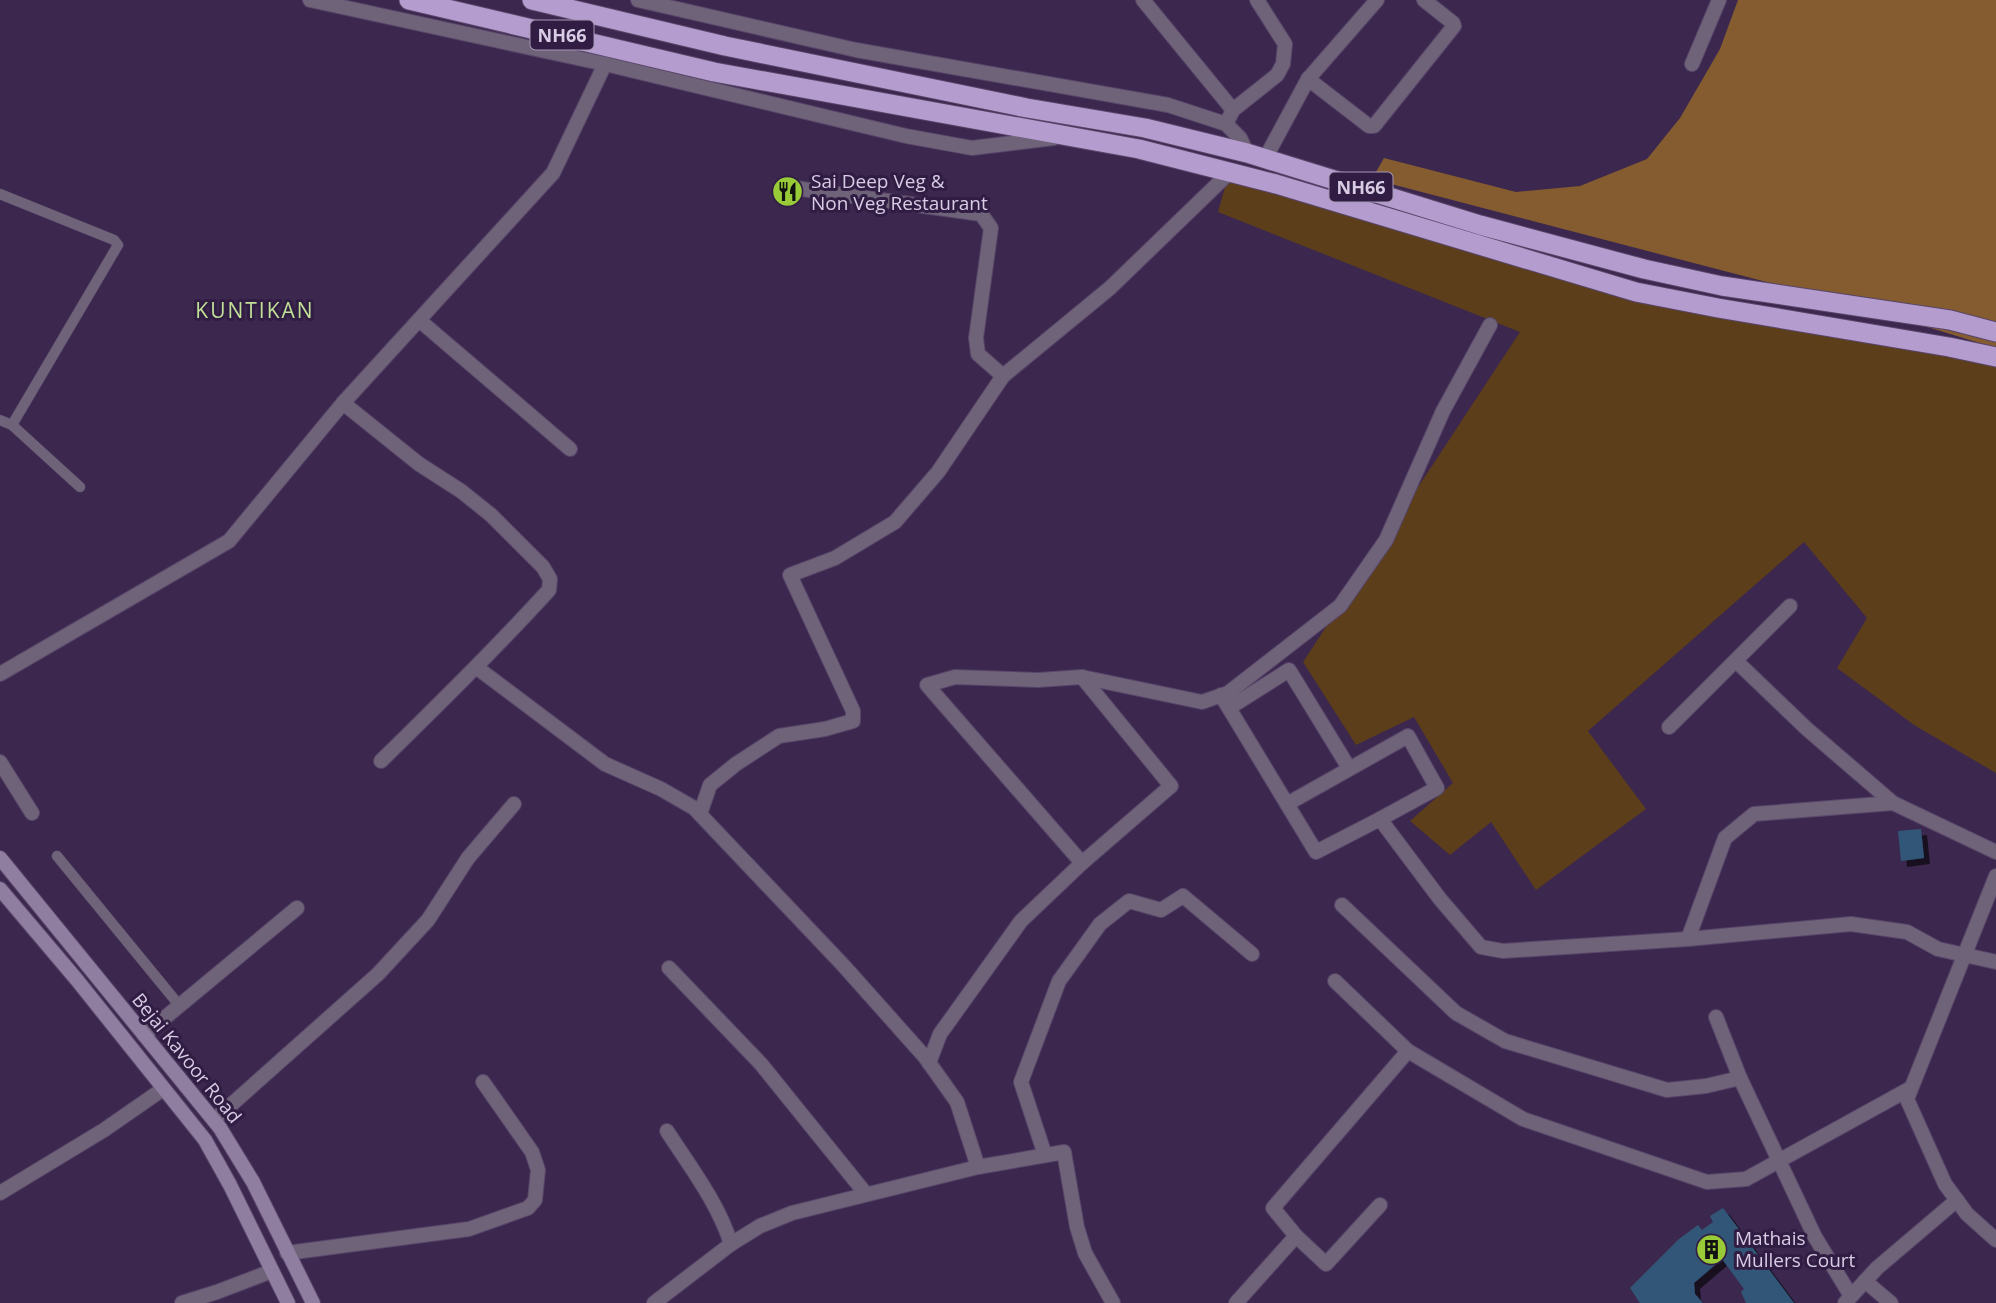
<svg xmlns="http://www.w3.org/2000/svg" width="1996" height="1303" font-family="'Open Sans',sans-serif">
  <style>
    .green { fill: #5c3e1b }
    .forest { fill: #845c2f }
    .building { fill: #315778; filter: url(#shadow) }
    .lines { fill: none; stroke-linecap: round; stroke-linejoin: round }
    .service-casing { stroke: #584569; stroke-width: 11 }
    .minor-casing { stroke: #584569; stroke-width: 16 }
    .tertiary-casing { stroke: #584569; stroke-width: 16 }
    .secondary-casing { stroke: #584569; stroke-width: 16 }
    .trunk-casing { stroke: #584569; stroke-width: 21 }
    .service { stroke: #6e6379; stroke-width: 10 }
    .minor { stroke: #6e6379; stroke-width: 14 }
    .tertiary { stroke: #6e6379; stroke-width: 14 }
    .secondary { stroke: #907ea1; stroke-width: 14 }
    .trunk { stroke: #b49cce; stroke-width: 19 }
    .labels { text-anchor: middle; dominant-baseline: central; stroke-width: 6; stroke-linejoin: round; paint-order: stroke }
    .shield { fill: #311d43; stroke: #a698b4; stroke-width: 2 }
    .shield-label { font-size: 18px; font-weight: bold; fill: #d8cce5 }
    .poi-label { font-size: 19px; fill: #d8cce5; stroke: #311d43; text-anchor: start }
    .street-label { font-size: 19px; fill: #d8cce5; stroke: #311d43 }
    .neighbourhood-label { font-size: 21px; letter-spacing: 2px; fill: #c0df97; stroke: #311d43 }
  </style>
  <defs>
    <filter id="shadow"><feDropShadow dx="6" dy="6" stdDeviation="0" flood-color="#0009"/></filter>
  </defs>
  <rect width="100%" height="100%" fill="#3c274e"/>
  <polygon class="green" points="1229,173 1636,292 1996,363 1996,773 1914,725 1837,668 1867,618 1804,542 1588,731 1646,809 1536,890 1491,822 1450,855 1410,821 1453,783 1414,717 1356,745 1303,662 1520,332 1218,212"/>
  <polygon class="forest" points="1738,0 1996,0 1996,348 1862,307 1372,179 1384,158 1516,192 1580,186 1647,159 1680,118 1720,49"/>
  <g class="building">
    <polygon points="1921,829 1924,858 1901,861 1898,831"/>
    <polygon points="1723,1208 1794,1303 1746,1303 1741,1292 1744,1289 1722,1259 1694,1283 1695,1294 1703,1303 1640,1303 1630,1288 1679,1239 1698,1225 1702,1230 1713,1222 1710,1216"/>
  </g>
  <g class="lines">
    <defs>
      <g id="service">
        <polyline points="0,194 114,240 118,245 12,425 0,420"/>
        <polyline points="12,425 80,487"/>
        <polyline points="57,856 179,1005"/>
      </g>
      <g id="minor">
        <polyline points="1143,0 1233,110"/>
        <polyline points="1692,64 1719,0"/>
        <polyline points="1308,79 1369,126 1374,126 1454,26 1453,23 1424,0"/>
        <polyline points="1226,124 1233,110 1277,75 1283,64 1285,44 1257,0"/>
        <polyline points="1266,157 1308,79 1377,0"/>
        <polyline points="788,187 981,214 991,228 976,338 978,354 1003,376"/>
        <polyline points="419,320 570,449"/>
        <path d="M343,403L419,464L461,491L491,515L543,567L550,579L549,590C495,649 438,705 381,761"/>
        <polyline points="1736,661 1807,729 1893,803 1996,852"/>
        <polyline points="476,667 605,764 661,789 694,808 843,965 925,1057 957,1102 978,1167"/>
        <polyline points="0,674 229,541 343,403 553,173 605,64"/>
        <polyline points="1221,695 1316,852 1380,819 1440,899 1481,947 1503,951 1688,939 1851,924 1907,932 1938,949 1996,962"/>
        <polyline points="1229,708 1289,670 1349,768"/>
        <polyline points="1669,727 1790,606"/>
        <polyline points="0,762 32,813"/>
        <polyline points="1287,804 1408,736 1437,788 1380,819"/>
        <polyline points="700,814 710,785 736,764 779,736 825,729 853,721 853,711 790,575 835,558 895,522 938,472 1003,376 1110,288 1229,173"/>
        <polyline points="1082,863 927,685 955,677 1038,680 1082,677 1202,702 1228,693 1340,606 1386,540 1443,411 1490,325"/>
        <polyline points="1996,876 1907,1099 1945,1184 1967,1214 1996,1240"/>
        <polyline points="1342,905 1456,1013 1505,1041 1667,1090 1706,1086 1740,1078"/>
        <polyline points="1688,939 1725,838 1754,814 1893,803"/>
        <polyline points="669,968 761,1064 866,1194"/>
        <polyline points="1335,981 1408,1051 1523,1119 1707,1182 1746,1179 1911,1088"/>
        <polyline points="1716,1017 1740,1078 1815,1237 1851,1296"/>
        <polyline points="144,1035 297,908"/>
        <polyline points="929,1063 940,1034 1021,921 1082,863 1171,786 1082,677"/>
        <polyline points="214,1120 378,974 428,920 468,858 514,804"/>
        <path d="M667,1131C691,1168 718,1203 731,1244"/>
        <polyline points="1045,1155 1021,1082 1059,981 1100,924 1129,901 1161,910 1183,896 1252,954"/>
        <polyline points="0,1193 104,1130 163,1089"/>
        <polyline points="1296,1236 1326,1264 1380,1205"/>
        <polyline points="287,1253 469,1229 528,1208 535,1200 538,1170 532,1152 483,1082"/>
        <polyline points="1865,1281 1891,1303"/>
        <polyline points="182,1303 217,1292 272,1271"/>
        <polyline points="654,1303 731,1244 760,1226 792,1213 978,1167 1064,1152 1077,1227 1085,1253 1113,1303"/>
        <polyline points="1236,1303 1296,1236 1273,1208 1408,1051"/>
        <polyline points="1845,1303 1877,1268 1957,1200"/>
      </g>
      <g id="tertiary">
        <polyline points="310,0 605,64 906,136 972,148 1054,138"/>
        <polyline points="638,0 856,50 1168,105 1226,124 1240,138 1247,153"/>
      </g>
      <g id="secondary">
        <polyline points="0,858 220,1128 253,1182 313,1303"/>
        <polyline points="0,889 77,980 205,1140 230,1185 288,1303"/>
      </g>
      <g id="trunk">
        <polyline points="409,0 714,72 1139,149 1276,184 1636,292 1718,308 1949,347 1996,357"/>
        <polyline points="532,0 725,46 1027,108 1145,128 1247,153 1480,225 1644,269 1722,286 1950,320 1996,332"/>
      </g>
    </defs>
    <use href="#service" class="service-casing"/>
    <use href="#minor" class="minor-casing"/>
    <use href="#tertiary" class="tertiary-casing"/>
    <use href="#secondary" class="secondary-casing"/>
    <use href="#trunk" class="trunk-casing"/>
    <use href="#service" class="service"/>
    <use href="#minor" class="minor"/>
    <use href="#tertiary" class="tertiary"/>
    <use href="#secondary" class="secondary"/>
    <use href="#trunk" class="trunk"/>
  </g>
  <defs>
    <symbol id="restaurant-disc" viewBox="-11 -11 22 22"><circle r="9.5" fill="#98cb37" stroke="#311d43"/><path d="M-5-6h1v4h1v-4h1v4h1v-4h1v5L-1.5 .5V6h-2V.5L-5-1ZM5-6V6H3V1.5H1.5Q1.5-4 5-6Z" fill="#111"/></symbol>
    <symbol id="building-disc" viewBox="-11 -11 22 22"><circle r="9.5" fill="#98cb37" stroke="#311d43"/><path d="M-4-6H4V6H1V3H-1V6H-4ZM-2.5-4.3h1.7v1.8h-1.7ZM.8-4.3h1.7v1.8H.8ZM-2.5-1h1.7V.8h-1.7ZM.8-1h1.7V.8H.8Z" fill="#111"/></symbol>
  </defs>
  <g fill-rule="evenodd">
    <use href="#restaurant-disc" x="770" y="174" width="35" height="35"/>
    <use href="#building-disc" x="1694" y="1232" width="35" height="35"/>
  </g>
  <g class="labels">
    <g class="shield">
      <rect x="530.5" y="20.5" width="63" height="29" rx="5"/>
      <rect x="1329.5" y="172.5" width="63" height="29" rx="5"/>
    </g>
    <g class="shield-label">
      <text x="562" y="35">NH66</text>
      <text x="1361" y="187">NH66</text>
    </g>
    <g class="poi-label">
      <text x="811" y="181">Sai Deep Veg &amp;<tspan x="811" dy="22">Non Veg Restaurant</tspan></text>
      <text x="1735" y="1238">Mathais<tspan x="1735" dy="22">Mullers Court</tspan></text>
    </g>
    <g class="street-label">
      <text transform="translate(187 1058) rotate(51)">Bejai Kavoor Road</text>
    </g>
    <g class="neighbourhood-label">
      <text x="255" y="310">KUNTIKAN</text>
    </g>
  </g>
</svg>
